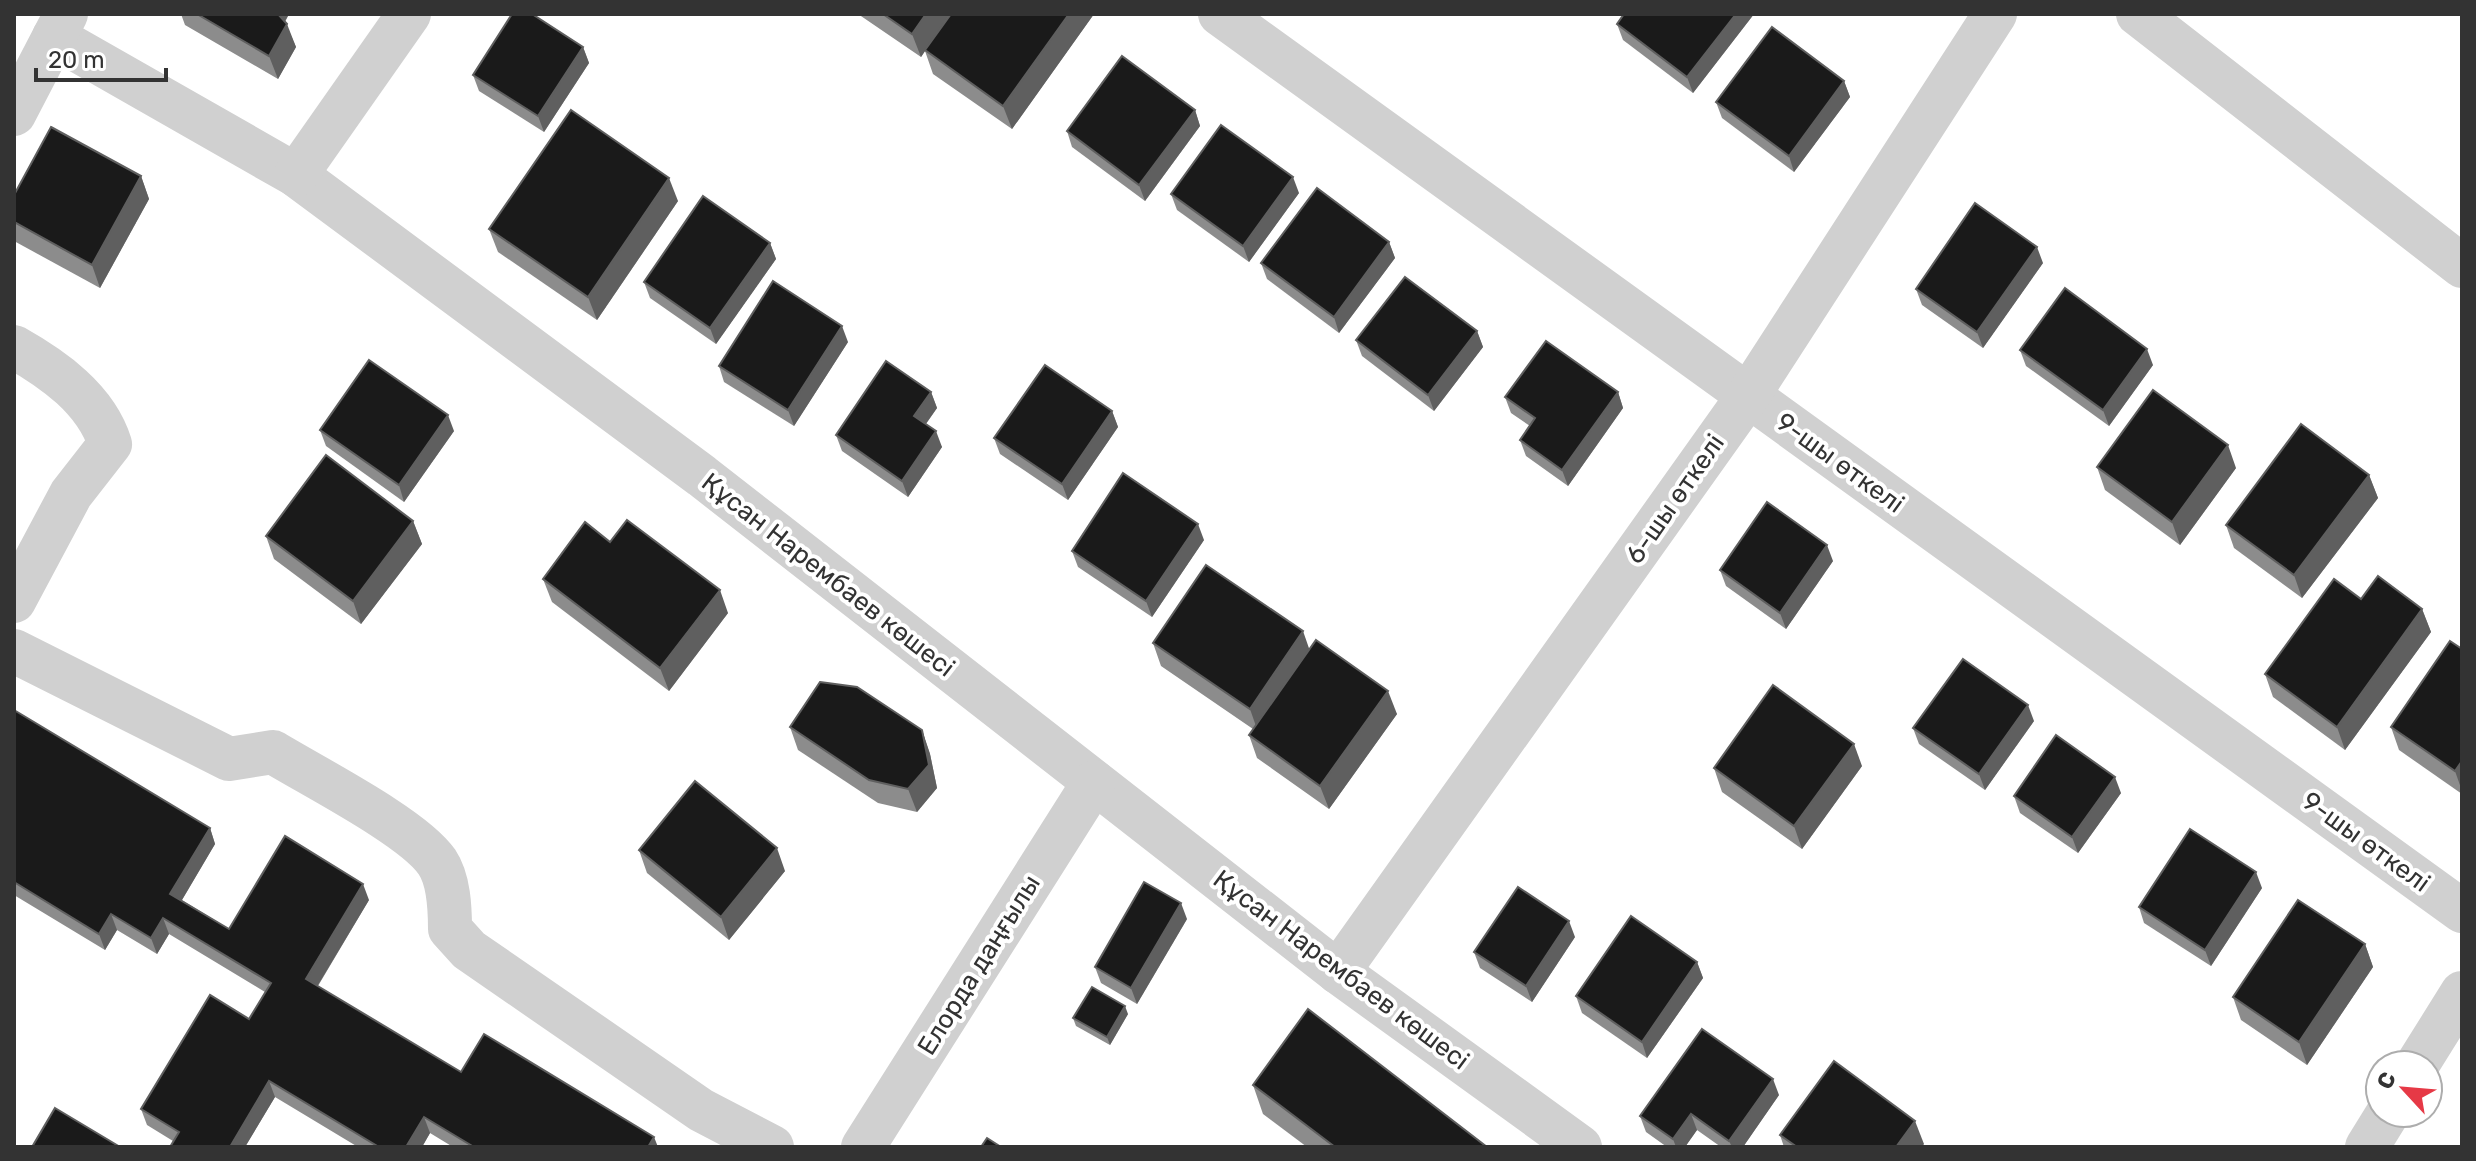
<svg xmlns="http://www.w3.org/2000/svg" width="2476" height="1161" font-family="Rubik,sans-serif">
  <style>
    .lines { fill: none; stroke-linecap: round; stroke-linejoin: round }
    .minor { stroke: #d0d0d0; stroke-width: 44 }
    .wall { fill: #8c8c8c }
    .shaded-wall { fill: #5f5f5f }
    .building { fill: #1a1a1a; stroke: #5f5f5f; stroke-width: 2 }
    .labels { text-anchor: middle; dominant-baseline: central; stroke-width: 8; stroke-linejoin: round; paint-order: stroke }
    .street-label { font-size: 26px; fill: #333; stroke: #fff }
  </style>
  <rect width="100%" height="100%" fill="#fff"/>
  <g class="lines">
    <g class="minor">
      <polyline points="1220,14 2462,911"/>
      <polyline points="2138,14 2462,266"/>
      <polyline points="54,37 296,175 702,476 1338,972 1580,1147"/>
      <polyline points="14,114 66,14"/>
      <polyline points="296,175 409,14"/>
      <path d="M14,347C53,369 96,399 110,444L71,494L14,601"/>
      <path d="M14,651L229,759L273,752C312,776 413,827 437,862C449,880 450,908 450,929L469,950L701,1110L772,1147"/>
      <polyline points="1338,972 1748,396 1995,14"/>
      <polyline points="2417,1065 2462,993"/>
      <polyline points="863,1147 1094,782"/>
      <polyline points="2367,1147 2388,1113"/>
    </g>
  </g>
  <g class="wall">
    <polygon points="181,14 289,14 285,22 296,47 278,79 185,25"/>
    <polygon points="858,14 1094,14 1012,129 933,74 925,51 921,57"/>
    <polygon points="1624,14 1754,14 1693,93 1623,40 1617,24"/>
    <polygon points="583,47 589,63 544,132 479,91 473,75"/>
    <polygon points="1844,81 1850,97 1794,172 1722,118 1716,102"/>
    <polygon points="1195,110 1200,126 1145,201 1072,147 1067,131"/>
    <polygon points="141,176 149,199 100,288 14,241 14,195"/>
    <polygon points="1299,193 1249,262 1177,210 1171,194"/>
    <polygon points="678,201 597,320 498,252 489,229"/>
    <polygon points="1389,242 1395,258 1339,333 1267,279 1261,263"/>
    <polygon points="770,243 776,259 716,344 650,298 644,282"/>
    <polygon points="2043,263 1983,348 1922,305 1916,289"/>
    <polygon points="1477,331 1483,347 1434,411 1362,356 1356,340"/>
    <polygon points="848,342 794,426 724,382 719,366"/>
    <polygon points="2020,350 2153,365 2109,426 2026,366"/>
    <polygon points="931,392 937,408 926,424 942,447 908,497 842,451 836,435"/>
    <polygon points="1618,392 1623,408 1568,486 1526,456 1520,440 1530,426 1511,413 1505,397"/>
    <polygon points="1112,411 1118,427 1068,500 1000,454 994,438"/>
    <polygon points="320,430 454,431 404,502 326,446"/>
    <polygon points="2097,467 2236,468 2180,545 2105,490"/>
    <polygon points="2369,475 2378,498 2302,598 2234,548 2226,525"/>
    <polygon points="413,521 422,544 361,624 274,559 266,536"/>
    <polygon points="1204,540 1152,617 1078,567 1072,551"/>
    <polygon points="610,542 728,613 669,691 552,602 543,579"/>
    <polygon points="1833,561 1786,629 1726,586 1720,570"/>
    <polygon points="2361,599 2422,609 2431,632 2345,750 2273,697 2265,674"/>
    <polygon points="1153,643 1309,650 1397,714 1329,809 1257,758 1249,735 1253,729 1161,666"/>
    <polygon points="2462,649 2462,794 2399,750 2391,727"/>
    <polygon points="14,710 210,828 215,844 182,900 229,929 369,900 318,986 461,1072 658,1147 453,1147 430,1133 422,1147 358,1147 275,1097 245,1147 170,1147 173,1141 147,1125 141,1109 249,1019 265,992 169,934 157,954 117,930 105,950 14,895"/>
    <polygon points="2034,721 1985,790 1919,744 1913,728"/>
    <polygon points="790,727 922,730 930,754 937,788 917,812 878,803 798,750"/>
    <polygon points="1862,766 1802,849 1722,792 1714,768"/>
    <polygon points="2121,793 2078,853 2020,813 2014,796"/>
    <polygon points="639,850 785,871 729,940 647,873"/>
    <polygon points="2262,888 2211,966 2144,923 2139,907"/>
    <polygon points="1187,919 1137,1004 1101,983 1095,967"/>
    <polygon points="1575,937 1532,1002 1480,968 1474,952"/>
    <polygon points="2365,944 2373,967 2307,1065 2241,1020 2233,997"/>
    <polygon points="1697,962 1703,978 1647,1058 1582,1013 1576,996"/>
    <polygon points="1128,1014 1110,1045 1076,1026 1073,1018"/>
    <polygon points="1253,1085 1487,1147 1307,1147 1263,1114"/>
    <polygon points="1779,1095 1743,1147 1721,1147 1697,1130 1685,1147 1667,1147 1646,1132 1640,1116"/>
    <polygon points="1780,1135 1924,1144 1921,1147 1784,1147"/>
  </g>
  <g class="shaded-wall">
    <polygon points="274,14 289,14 280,30"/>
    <polygon points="926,14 950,14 921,57 912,34"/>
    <polygon points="1069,14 1094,14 1012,129 1003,106"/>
    <polygon points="1736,14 1754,14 1693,93 1687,77"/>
    <polygon points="287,24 296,47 278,79 269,56"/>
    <polygon points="583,47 589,63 544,132 538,116"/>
    <polygon points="1844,81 1850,97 1794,172 1789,156"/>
    <polygon points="1195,110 1200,126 1145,201 1139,185"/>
    <polygon points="141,176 149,199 100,288 92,265"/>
    <polygon points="1293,177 1299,193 1249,262 1243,246"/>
    <polygon points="669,178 678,201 597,320 588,297"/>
    <polygon points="1389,242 1395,258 1339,333 1334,317"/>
    <polygon points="770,243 776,259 716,344 710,328"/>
    <polygon points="2037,247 2043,263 1983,348 1977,332"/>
    <polygon points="842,326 848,342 794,426 788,410"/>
    <polygon points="1477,331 1483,347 1434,411 1428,395"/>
    <polygon points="2147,349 2153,365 2109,426 2103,410"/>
    <polygon points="931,392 937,408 920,432 914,416"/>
    <polygon points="1618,392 1623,408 1568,486 1562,470"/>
    <polygon points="1112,411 1118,427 1068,500 1062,484"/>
    <polygon points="448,415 454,431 404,502 399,485"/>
    <polygon points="936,431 942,447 908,497 902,481"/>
    <polygon points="2228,445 2236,468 2180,545 2172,522"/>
    <polygon points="2369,475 2378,498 2302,598 2294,575"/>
    <polygon points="413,521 422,544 361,624 353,601"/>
    <polygon points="1198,524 1204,540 1152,617 1146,601"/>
    <polygon points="1827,545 1833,561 1786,629 1780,613"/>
    <polygon points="720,590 728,613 669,691 660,668"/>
    <polygon points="2422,609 2431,632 2345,750 2337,727"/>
    <polygon points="1303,631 1311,654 1258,732 1250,709"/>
    <polygon points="1388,691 1397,714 1329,809 1320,786"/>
    <polygon points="2028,705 2034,721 1985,790 1979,774"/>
    <polygon points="922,730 930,754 937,788 917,812 908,789"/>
    <polygon points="1854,744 1862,766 1802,849 1794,826"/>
    <polygon points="2462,761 2462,791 2455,771"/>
    <polygon points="2115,777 2121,793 2078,853 2072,837"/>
    <polygon points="210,828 215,844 176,910 170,894"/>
    <polygon points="777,848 785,871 729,940 721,917"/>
    <polygon points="2256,872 2262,888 2211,966 2205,950"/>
    <polygon points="363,884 369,900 312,995 306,979"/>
    <polygon points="1181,903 1187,919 1137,1004 1131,988"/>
    <polygon points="111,914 117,930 105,950 99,934"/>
    <polygon points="163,918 169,934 157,954 151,938"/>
    <polygon points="1569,921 1575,937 1532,1002 1526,986"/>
    <polygon points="2365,944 2373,967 2307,1065 2299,1042"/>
    <polygon points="1697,962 1703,978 1647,1058 1642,1042"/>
    <polygon points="1125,1006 1128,1014 1110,1045 1107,1037"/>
    <polygon points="1773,1079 1779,1095 1743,1147 1732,1147 1729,1141"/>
    <polygon points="269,1081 275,1097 245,1147 230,1147"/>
    <polygon points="1691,1114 1697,1130 1685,1147 1676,1147 1673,1139"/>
    <polygon points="424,1117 430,1133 422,1147 406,1147"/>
    <polygon points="1915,1121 1924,1144 1921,1147 1896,1147"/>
    <polygon points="654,1137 658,1147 648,1147"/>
  </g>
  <g class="building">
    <polygon points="197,14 278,14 287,24 269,56"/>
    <polygon points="512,14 532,14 583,47 538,116 473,75"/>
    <polygon points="883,14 926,14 912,34"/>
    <polygon points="951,14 1069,14 1003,106 925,50"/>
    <polygon points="1624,14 1736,14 1687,77 1617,24"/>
    <polygon points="1772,27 1844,81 1789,156 1716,102"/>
    <polygon points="1122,56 1195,110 1139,185 1067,131"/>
    <polygon points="571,110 669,178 588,297 489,229"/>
    <polygon points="1221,125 1293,177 1243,246 1171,194"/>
    <polygon points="51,127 141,176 92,265 14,222 14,195"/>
    <polygon points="1317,188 1389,242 1334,317 1261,263"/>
    <polygon points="703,196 770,243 710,328 644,282"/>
    <polygon points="1975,203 2037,247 1977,332 1916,289"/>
    <polygon points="1405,277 1477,331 1428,395 1356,340"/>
    <polygon points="773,281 842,326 788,410 719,366"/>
    <polygon points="2065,288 2147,349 2103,410 2020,350"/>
    <polygon points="1546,341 1618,392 1562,470 1520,440 1535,418 1505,397"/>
    <polygon points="369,360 448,415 399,485 320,430"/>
    <polygon points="886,361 931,392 914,416 936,431 902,481 836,435"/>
    <polygon points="1045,365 1112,411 1062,484 994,438"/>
    <polygon points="2153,390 2228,445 2172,522 2097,467"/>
    <polygon points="2301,424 2369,475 2294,575 2226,525"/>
    <polygon points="326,455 413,521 353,601 266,536"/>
    <polygon points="1123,473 1198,524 1146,601 1072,551"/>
    <polygon points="1767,502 1827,545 1780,613 1720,570"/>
    <polygon points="627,520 720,590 660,668 543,579 585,522 610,542"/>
    <polygon points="1206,565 1303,631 1250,709 1153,643"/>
    <polygon points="2378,576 2422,609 2337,727 2265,674 2334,579 2361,599"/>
    <polygon points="1316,640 1388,691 1320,786 1249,735"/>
    <polygon points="2450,641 2462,649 2462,761 2455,771 2391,727"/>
    <polygon points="1963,659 2028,705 1979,774 1913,728"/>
    <polygon points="820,682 857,687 922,730 929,765 908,789 869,780 790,727"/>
    <polygon points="1773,685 1854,744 1794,826 1714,768"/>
    <polygon points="14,710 210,828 170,894 229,929 285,836 363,884 306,979 461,1072 484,1034 654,1137 648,1147 474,1147 424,1117 406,1147 379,1147 269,1081 230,1147 170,1147 179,1132 141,1109 210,995 249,1019 271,983 163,918 151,938 111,914 99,934 14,882"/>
    <polygon points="2056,735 2115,777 2072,837 2014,796"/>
    <polygon points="695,781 777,848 721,917 639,850"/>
    <polygon points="2190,829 2256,872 2205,950 2139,907"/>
    <polygon points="1144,882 1181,903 1131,988 1095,967"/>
    <polygon points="1518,887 1569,921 1526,986 1474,952"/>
    <polygon points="2298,900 2365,944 2299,1042 2233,997"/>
    <polygon points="1631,916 1697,962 1642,1042 1576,996"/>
    <polygon points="1092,987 1125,1006 1107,1037 1073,1018"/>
    <polygon points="1308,1009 1487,1147 1335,1147 1253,1085"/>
    <polygon points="1702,1029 1773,1079 1729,1141 1691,1114 1673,1139 1640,1116"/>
    <polygon points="1834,1061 1915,1121 1896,1147 1797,1147 1780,1135"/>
    <polygon points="55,1108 120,1147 32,1147"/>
    <polygon points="987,1138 1001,1147 981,1147"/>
  </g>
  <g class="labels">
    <g class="street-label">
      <text transform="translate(1840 463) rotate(36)">9-шы өткелі</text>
      <text transform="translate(1675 499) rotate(-55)">6-шы өткелі</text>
      <text transform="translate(828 575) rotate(38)">Құсан Нарембаев көшесі</text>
      <text transform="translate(2366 842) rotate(36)">9-шы өткелі</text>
      <text transform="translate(979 965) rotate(-58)">Елорда даңғылы</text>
      <text transform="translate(1341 970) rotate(37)">Құсан Нарембаев көшесі</text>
    </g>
  </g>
  <rect width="2476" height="1161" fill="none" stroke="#333333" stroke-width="32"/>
  <g transform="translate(2404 1089) rotate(296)"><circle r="38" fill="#ffffff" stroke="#adadad" stroke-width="2"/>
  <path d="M0-6L14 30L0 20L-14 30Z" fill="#e63946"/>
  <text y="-12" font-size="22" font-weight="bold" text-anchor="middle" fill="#333333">С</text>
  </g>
  <path d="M36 68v12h130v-12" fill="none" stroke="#333333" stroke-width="4"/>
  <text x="48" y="68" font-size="24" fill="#333333" stroke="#ffffff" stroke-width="6" paint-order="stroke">20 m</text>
</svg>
